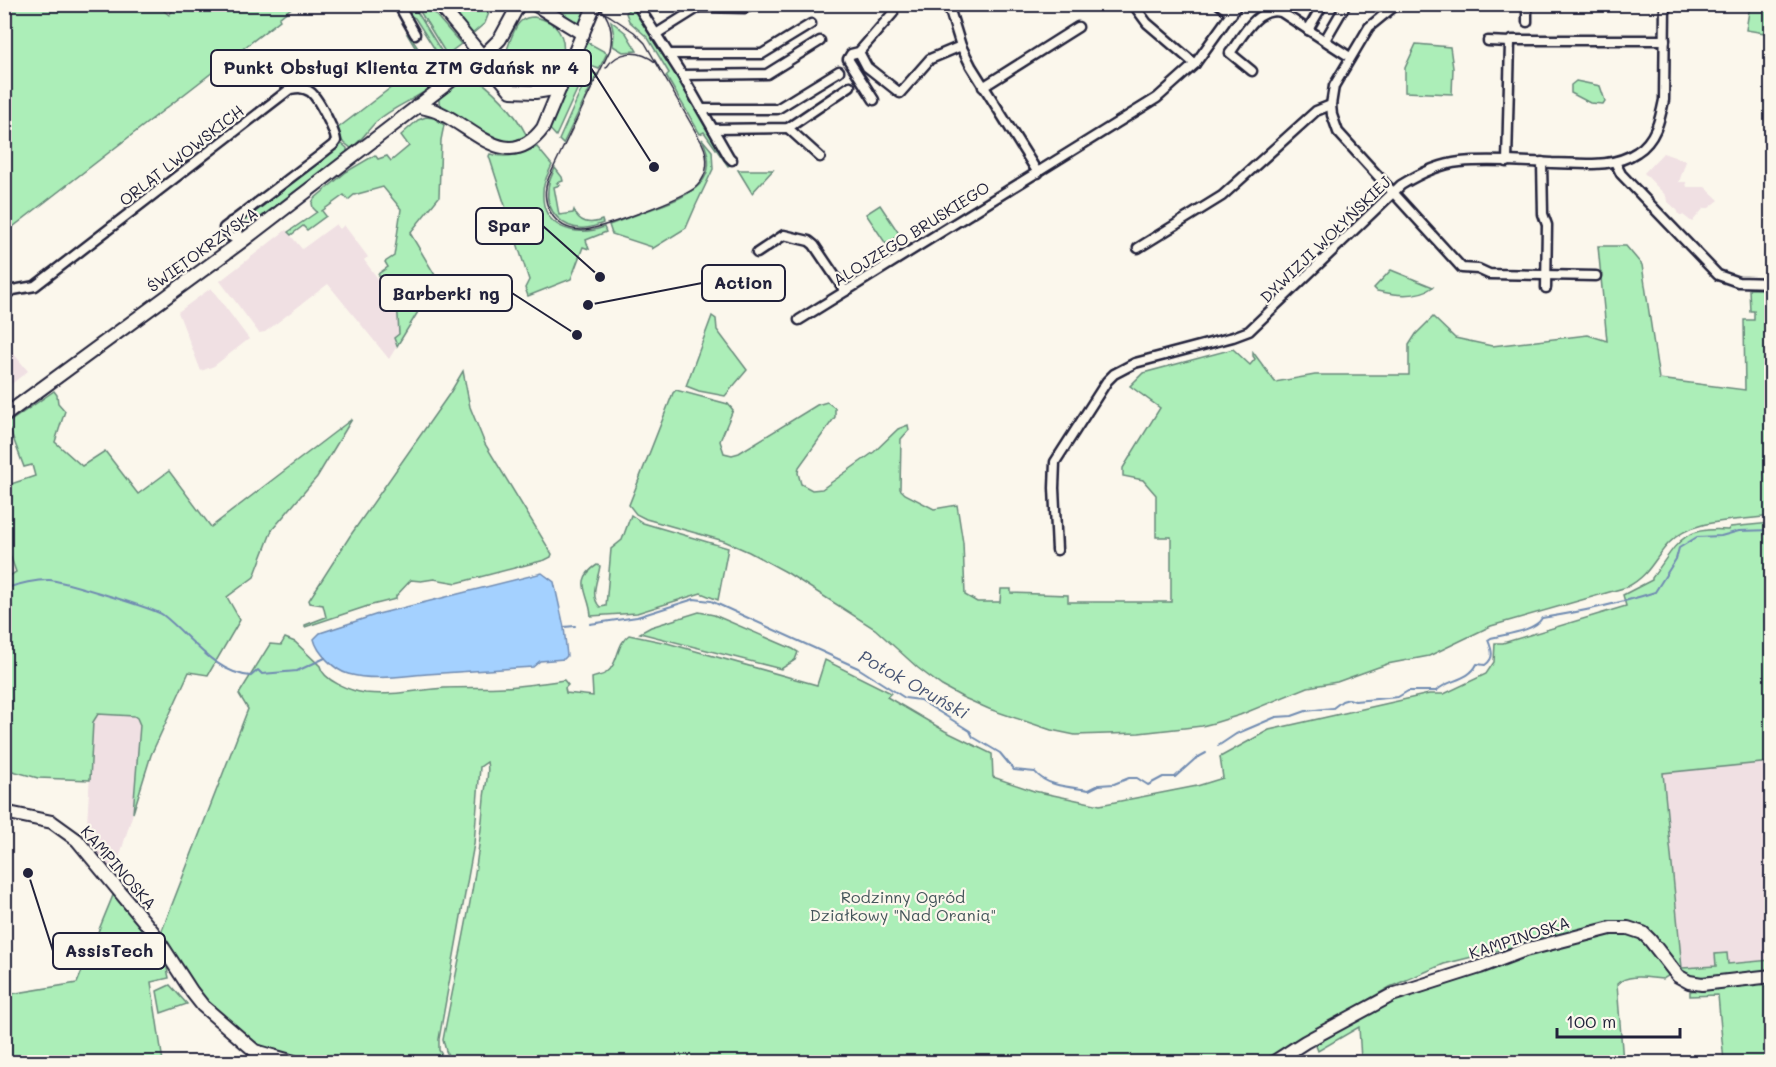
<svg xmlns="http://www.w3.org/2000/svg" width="1776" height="1067" font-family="Mali,sans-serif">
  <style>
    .built { fill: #f0e0e3 }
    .green { fill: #aceeb8; stroke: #67887a; stroke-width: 1.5 }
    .water { fill: #a4d1ff; stroke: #708bb1; stroke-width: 1.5 }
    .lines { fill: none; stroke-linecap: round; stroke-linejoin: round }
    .stream { stroke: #708bb1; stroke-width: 2 }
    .street-casing { stroke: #22223b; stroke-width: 13 }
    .secondary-casing { stroke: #22223b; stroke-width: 16 }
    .street { stroke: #fbf7ec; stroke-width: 8 }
    .secondary { stroke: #fbf7ec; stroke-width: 12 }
    .tram { stroke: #22223b; stroke-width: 1.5 }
    .labels { text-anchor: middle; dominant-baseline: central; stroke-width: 4.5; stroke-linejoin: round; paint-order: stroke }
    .street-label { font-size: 16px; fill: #22223b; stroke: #fbf7ec }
    .park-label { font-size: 16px; fill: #44555a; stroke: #fbf7ec }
    .water-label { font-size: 18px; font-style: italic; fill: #495776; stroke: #fbf7ec }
    .leader { fill: none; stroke: #22223b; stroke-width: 2 }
    .callout-dot { fill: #22223b; stroke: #fbf7ec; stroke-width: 2 }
    .callout { fill: #fbf7ec; stroke: #22223b; stroke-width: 2 }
    .callout-label { font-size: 18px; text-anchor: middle; font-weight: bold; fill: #22223b }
  </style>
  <rect width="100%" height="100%" fill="#fbf7ec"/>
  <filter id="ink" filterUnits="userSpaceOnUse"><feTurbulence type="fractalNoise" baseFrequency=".0167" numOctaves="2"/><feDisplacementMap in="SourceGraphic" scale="12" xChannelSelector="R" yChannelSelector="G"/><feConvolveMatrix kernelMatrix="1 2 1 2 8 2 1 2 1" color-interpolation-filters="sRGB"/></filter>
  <g filter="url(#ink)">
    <g class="built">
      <polygon points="1663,153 1686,161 1679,182 1686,182 1687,187 1705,187 1719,200 1709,208 1704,208 1692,222 1683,215 1682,216 1677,213 1678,211 1667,201 1666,196 1644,173"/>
      <polygon points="336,224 340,229 344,225 368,257 364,260 396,303 399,334 394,338 397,346 389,359 328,284 265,332 259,333 220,281 286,230 302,249"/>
      <polygon points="211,288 249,339 214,366 201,371 178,312"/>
      <polygon points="4,342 28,371 5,389 4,388"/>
      <polygon points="98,714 134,716 137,718 140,725 133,813 114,874 86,842 93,722"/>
      <polygon points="1771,762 1771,960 1728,964 1726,953 1716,966 1682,969 1663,773"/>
    </g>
    <g class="green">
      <polygon points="587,4 590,6 581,26 542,5"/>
      <polygon points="219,5 295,5 279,18 280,20 5,233 5,5 157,5 169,15 177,5"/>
      <polygon points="403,5 413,5 445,57 443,62 415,18 409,15"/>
      <polygon points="416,5 427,5 461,44 449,53 445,52"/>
      <polygon points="445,5 492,5 485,23 471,35"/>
      <polygon points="631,5 634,5 730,165 728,166 704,132 700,134 666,76 669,73 648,38 629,21 626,13"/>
      <polygon points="1750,5 1771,5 1771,34 1746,30"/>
      <path d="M534,17C583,25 563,86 531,84C500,83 502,63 510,41C513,34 515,26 521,21C525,18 529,17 534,17Z"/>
      <polygon points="611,21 626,33 637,51 623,52 613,46 614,35"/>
      <path d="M407,34H409L434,74L435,84C417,99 394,106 377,121C367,130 363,140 351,148L342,141L338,128L397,83L401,87L427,67Z"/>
      <polygon points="585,41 607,53 599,69 591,66 586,70 556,136 548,127"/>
      <polygon points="1416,44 1450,47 1453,68 1452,94 1405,92 1405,68"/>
      <polygon points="592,73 597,74 563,144 559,140 587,77"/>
      <path d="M469,74C492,87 515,112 527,136L510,142L496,140L441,107L439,102V97Z"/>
      <polygon points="1576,81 1600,86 1605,101 1603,104 1590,103 1571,93 1571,85"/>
      <polygon points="426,117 434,118 444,125 441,140 439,197 410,233 442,287 432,289 397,346 394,338 399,334 397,300 378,274 388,267 385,262 394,256 401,209 383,187 354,195 348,200 344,195 322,211 326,216 307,230 303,226 291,235 288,232 317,212 313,208 312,203 314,199 346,172 375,155 378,159 387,156 391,161 409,146 401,135 418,120"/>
      <path d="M702,139L712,151L713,169L696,205L686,228L652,249V247L612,234L609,225C625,219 641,213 657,207C690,195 723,181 702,139Z"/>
      <polygon points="342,144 347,148 347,152 250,225 244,225 244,221"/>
      <path d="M537,147L552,165C548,174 543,182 543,192C541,228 576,238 604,227L606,232L586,240L589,249L583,247L571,279L528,296L525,288L529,280L489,156L490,154C508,159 521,154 537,147Z"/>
      <path d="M555,168L562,177L563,181L557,183L560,185L554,187L559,215L573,213L574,210C579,223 590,225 602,220L603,223C597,225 591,228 585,228C564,230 545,211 548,190C548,181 552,176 555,168Z"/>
      <polygon points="738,170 773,170 752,193"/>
      <polygon points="880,205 900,235 886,244 866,214"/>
      <path d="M1598,246H1626L1642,265L1659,379L1745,390L1744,320H1754V311H1750L1749,289H1771V516C1738,521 1693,518 1669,543C1653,560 1650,575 1627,587L1491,626L1429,656L1387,664L1337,682L1308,687L1240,715L1214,723L1202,726L1139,733L1075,735L1051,730L989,709L962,697L942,686L918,668L875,629L786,572L749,552L724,541L646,519L636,514L629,505L673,393L676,390L728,404L733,410L720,441L724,453L732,455L739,453L817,405L827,402L835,408V417L799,467L798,473L801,484L812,490L822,489L874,452L898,429L908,425L909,430L901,439L900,489L905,494L934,509L957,505L963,543L965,595L977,602H1000L1001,589H1011V593L1068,595V602H1171V537H1156V495L1143,480L1123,476V468L1160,408L1130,386L1143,373L1233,349L1250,365L1255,359L1253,356V352L1275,382L1315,375H1409V345L1416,334L1433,317L1455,338L1492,346L1588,335L1607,341Z"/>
      <path d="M1391,270L1433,287C1418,298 1394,295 1377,291L1374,288Z"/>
      <polygon points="712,316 716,319 717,330 747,370 725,396 699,391 686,386"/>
      <polygon points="463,371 470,407 485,444 552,554 551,557 545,560 457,583 434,579 421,581 411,580 396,596 396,599 368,606 305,627 305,625 326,617 323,605 310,603 309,600 350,536 450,393"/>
      <polygon points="54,391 57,395 58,403 65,411 55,442 82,466 105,451 138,494 169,471 211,527 352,419 317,477 272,530 254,577 227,597 240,620 208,675 189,672 151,755 133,813 140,725 137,718 134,716 98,714 93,722 90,780 38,778 5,769 5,579 16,572 5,541 5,486 35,476 32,465 24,467 10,430 7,431 5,425"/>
      <path d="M631,515L643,523L728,548L718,600L701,593L637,613L591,616C590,594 572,581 597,565L600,566C598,580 589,595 600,607L606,606L611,549L622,540Z"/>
      <path d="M1771,523V762L1663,773L1682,968L1716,966L1715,954L1727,953L1728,964L1771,960V970L1769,972L1706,980L1686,977L1640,927L1540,940L1444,964L1390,987L1262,1062H451L446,1051L443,1040C458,960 478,879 484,798C485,785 490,775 487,762L480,767L474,844L439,1039V1050L446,1062H317L270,1050L251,1040L207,1004L161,933L248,709L239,694L270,644L281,645L285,638L295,642L320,666C323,681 351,691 365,693C392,696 417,690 444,688C464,687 484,688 504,687C524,686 544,683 564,680L568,685L565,688L566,693L593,696L592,678C597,676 602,676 606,673C619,664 616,644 629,635L667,643L817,685L825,660L891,693L887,697L945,731L992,754L993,777L1034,791L1100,805L1197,786L1223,778L1220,757L1269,730L1429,694H1444L1486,674L1494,662L1495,643H1503L1626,606L1623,595L1652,580V578C1678,543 1681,526 1728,530L1730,527Z"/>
      <polygon points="699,612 714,615 793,649 798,652 795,660 781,669 640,633 651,627"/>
      <polygon points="114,893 147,932 170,967 167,968 169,978 151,982 163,1062 5,1062 5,995 77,983"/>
      <path d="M1622,932C1648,939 1652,950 1667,971L1668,976L1663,979C1649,978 1628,973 1617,984L1623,1062H1357L1361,1060L1359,1027L1318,1051L1315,1043L1392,1001L1532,954L1607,933Z"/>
      <polygon points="1771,982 1771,1062 1724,1062 1718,995 1690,996 1690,991"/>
      <polygon points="170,985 187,1004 161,1013 157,991"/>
    </g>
    <path class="water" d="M542,573L554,582L564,627L567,656L564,659L540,661L533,667C498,669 462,672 427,674C402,676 372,681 348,674C334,670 317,652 314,639L320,633L378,614Z"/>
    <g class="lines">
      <g class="stream">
        <path d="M4,589C18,584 34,580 49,580C60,580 155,609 163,615C190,636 214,673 251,676L258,670L262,674L297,671L325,658"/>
        <path d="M590,624L637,617L694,599L711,601L858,668L905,698L920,700L970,731L973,737L1000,753L1014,770L1035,772C1047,787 1071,787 1089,790L1099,785L1114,784L1129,778H1137L1148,785L1163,777H1175L1195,759L1206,753"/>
        <polyline points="564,627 575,626"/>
        <path d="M1218,746L1236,734L1276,717L1292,716L1306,711L1333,708L1342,701L1349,699L1355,701L1398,697L1408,691H1436C1448,679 1469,681 1477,664L1485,665C1495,658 1492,650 1488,640L1491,638C1506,634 1535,631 1542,618C1580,612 1618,604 1655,592L1676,559L1679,548L1697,537L1721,536L1739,531L1772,530"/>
      </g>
      <defs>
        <g id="street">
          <polyline points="398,4 415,34"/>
          <polyline points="640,4 640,9 682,75 729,157 732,160"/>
          <polyline points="948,4 961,46 971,66 1038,173"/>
          <polyline points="1133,4 1147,23 1195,64"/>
          <polyline points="1219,4 1232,14"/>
          <polyline points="1397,4 1369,27 1334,86 1331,105 1332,115 1338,132 1462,268 1478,269 1489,274 1596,276"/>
          <polyline points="1527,22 1527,4"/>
          <polyline points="1308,30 1323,4"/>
          <polyline points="656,34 699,7 745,8 750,4"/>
          <polyline points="1325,40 1346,4"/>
          <polyline points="1488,41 1510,42"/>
          <polyline points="859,52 867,67 900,93 930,59 961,46"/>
          <polyline points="669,54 762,54 811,24"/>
          <path d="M1252,71L1230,53C1242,37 1257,6 1281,12L1350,57"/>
          <polyline points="682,75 767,74 820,41"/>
          <polyline points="983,87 1078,27"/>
          <polyline points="874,100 848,59 851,54 859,52 893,13"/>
          <polyline points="702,109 777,109 839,71"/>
          <polyline points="788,128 820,157"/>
          <polyline points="713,129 788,128 850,86"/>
          <polyline points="1507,162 1510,42 1512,40 1665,40"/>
          <polyline points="1542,162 1543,214 1547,225 1546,288"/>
          <polyline points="1615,162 1621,174 1718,275 1738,282 1772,283"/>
          <polyline points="231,222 238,231 241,242"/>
          <polyline points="1138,248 1222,196 1316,111 1331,105"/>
          <polyline points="757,253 784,235 809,241 814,245 845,291"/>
          <path d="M4,295L13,290L35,286L290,89C297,88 303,87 309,91C317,95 335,131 336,141L333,145L319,156L224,228L230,236L241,242"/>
          <polyline points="799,320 1157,98 1195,64 1238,4"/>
          <path d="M1057,550L1054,488L1055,462L1107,381L1114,374L1135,363L1233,337L1249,331L1401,185C1419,174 1439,164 1460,162C1490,159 1522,162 1552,163C1581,163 1612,169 1637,152C1655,141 1660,120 1664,100L1665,4"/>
        </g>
        <g id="secondary">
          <polyline points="439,4 511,91 535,92 560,88"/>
          <polyline points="534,4 583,34"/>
          <path d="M417,106C425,108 433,109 440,113C474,128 509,174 543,128L595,4"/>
          <polyline points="4,416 241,242 483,56 500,39 519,4"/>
          <polyline points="4,812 52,822 77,840 153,932 192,992 203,1006 255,1051 294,1062"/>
          <polyline points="1274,1062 1305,1042 1392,995 1480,967 1525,950 1611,928 1628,928 1643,933 1650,940 1678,976 1689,982 1702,984 1772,976"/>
        </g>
      </defs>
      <use href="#street" class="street-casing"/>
      <use href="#secondary" class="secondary-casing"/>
      <use href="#street" class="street"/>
      <use href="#secondary" class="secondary"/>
      <g class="tram">
        <path d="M591,4C597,8 603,12 610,16L634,32L645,43L702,143C709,157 709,174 697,186C687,197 596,231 581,230C552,229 539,201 549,177L610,50C614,32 610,17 597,4"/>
        <path d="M606,68C618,50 639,49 655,62"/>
      </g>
    </g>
  </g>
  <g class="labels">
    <g class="street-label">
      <text transform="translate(181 155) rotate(-38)">ORLĄT LWOWSKICH</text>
      <text transform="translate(911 233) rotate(-32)">ALOJZEGO BRUSKIEGO</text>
      <text transform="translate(1325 239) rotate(-44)">DYWIZJI WOŁYŃSKIEJ</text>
      <text transform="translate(202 249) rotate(-36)">ŚWIĘTOKRZYSKA</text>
      <text transform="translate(119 867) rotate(49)">KAMPINOSKA</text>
      <text transform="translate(1519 937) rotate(-18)">KAMPINOSKA</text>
    </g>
    <g class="park-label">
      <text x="903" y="896">Rodzinny Ogród<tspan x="903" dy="18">Działkowy "Nad Oranią"</tspan></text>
    </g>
    <g class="water-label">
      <text transform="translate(914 684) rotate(29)">Potok Oruński</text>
    </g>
  </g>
  <path class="leader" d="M654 167L591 68M600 277L543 226M588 305L702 283M577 335L512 293M28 873L53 951"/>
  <g class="callout-dot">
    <circle cx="654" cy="167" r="6"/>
    <circle cx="600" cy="277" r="6"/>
    <circle cx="588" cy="305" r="6"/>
    <circle cx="577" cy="335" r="6"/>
    <circle cx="28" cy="873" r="6"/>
  </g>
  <g class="callout">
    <rect x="211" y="50" width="380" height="36" rx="6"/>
    <rect x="476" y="208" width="67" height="36" rx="6"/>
    <rect x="702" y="265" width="83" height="36" rx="6"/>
    <rect x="380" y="275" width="132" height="36" rx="6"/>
    <rect x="53" y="933" width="112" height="36" rx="6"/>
  </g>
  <g class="callout-label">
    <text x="401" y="74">Punkt Obsługi Klienta ZTM Gdańsk nr 4</text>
    <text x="509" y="232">Spar</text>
    <text x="743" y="289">Action</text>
    <text x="446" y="300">Barberki ng</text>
    <text x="109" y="957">AssisTech</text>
  </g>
  <rect width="1776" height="1067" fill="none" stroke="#fbf7ec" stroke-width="24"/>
  <rect x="12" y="12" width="1752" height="1043" fill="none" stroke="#22223b" stroke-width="2" filter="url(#ink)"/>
  <path d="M1557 1028v9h123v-9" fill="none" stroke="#22223b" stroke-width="3"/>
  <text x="1566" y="1028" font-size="18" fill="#22223b" stroke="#fbf7ec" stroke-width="4.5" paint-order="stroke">100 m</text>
</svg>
